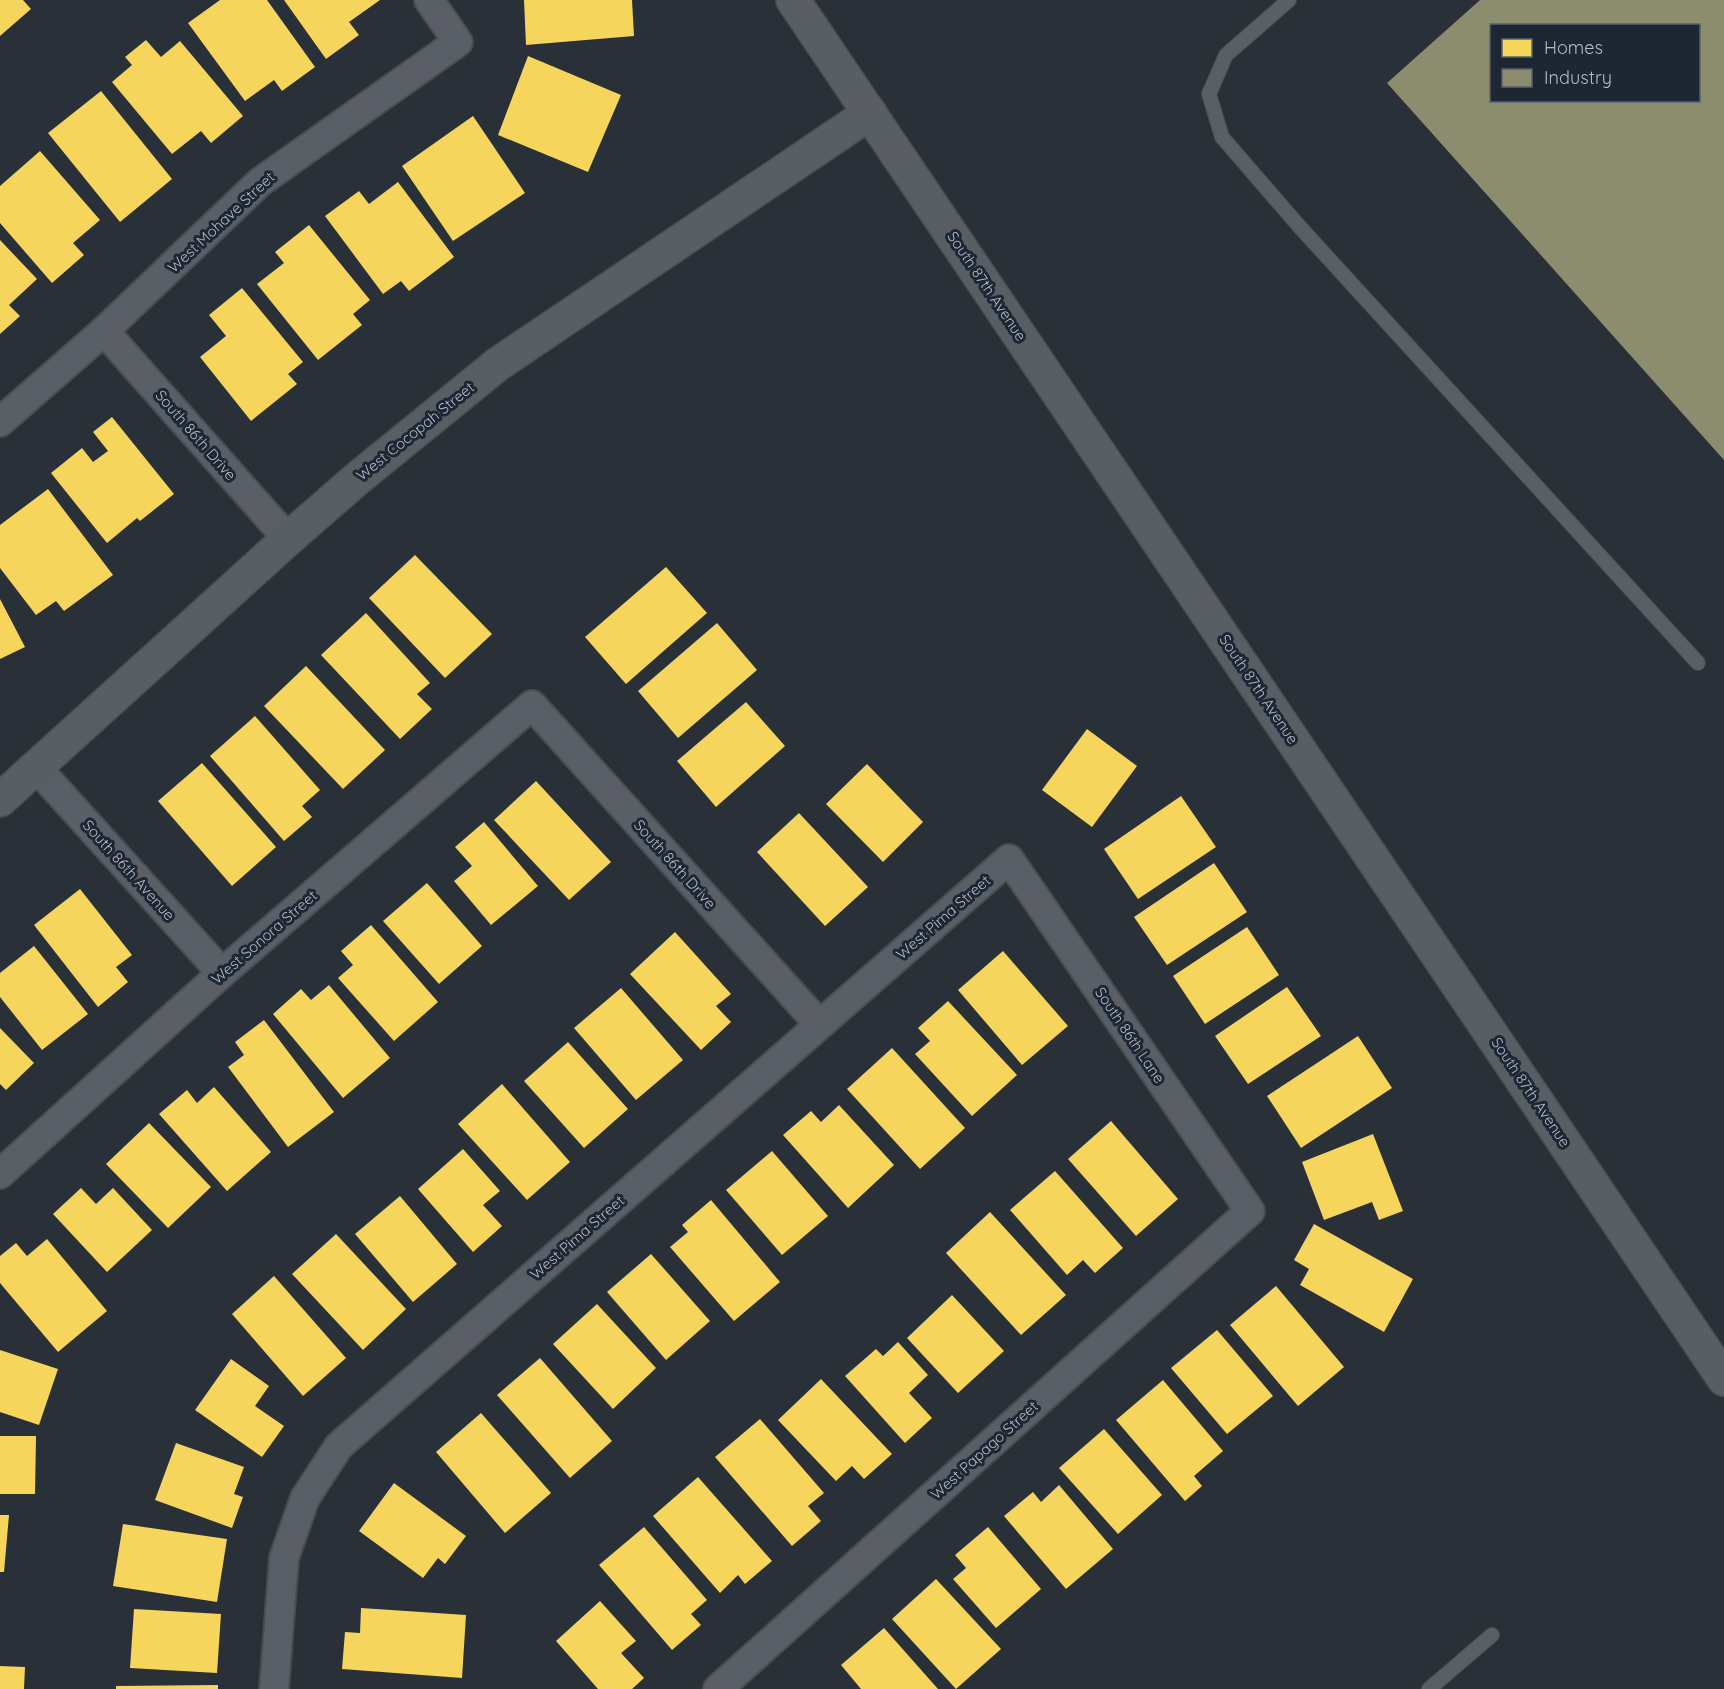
<svg xmlns="http://www.w3.org/2000/svg" width="1724" height="1689" font-family="Quicksand,sans-serif">
  <style>
    .homes { fill: #f6d55c }
    .industry { fill: #8c8c6e; fill-rule: evenodd }
    .lines { fill: none; stroke-linecap: round; stroke-linejoin: round }
    .lane-casing { stroke: #484c53; stroke-width: 16 }
    .street-casing { stroke: #484c53; stroke-width: 32 }
    .secondary-casing { stroke: #484c53; stroke-width: 36 }
    .lane { stroke: #5a5e66; stroke-width: 14 }
    .street { stroke: #5a5e66; stroke-width: 28 }
    .secondary { stroke: #595d64; stroke-width: 33 }
    .labels { text-anchor: middle; dominant-baseline: central; stroke-width: 6; stroke-linejoin: round; paint-order: stroke }
    .street-label { font-size: 15px; fill: #b4bcc9; stroke: #1d2633 }
  </style>
  <rect width="100%" height="100%" fill="#2a3038"/>
  <g class="homes">
    <polygon points="0,0 23,0 31,9 0,36"/>
    <polygon points="220,0 267,0 315,67 282,91 274,80 245,101 188,23"/>
    <polygon points="284,0 380,0 349,22 359,35 326,59"/>
    <polygon points="524,0 632,0 634,36 526,45"/>
    <polygon points="146,40 161,57 180,41 243,116 211,143 201,131 172,154 112,82 132,65 125,57"/>
    <polygon points="528,56 621,95 588,172 498,135"/>
    <polygon points="101,91 172,179 120,222 48,133"/>
    <polygon points="473,116 525,193 453,241 402,166"/>
    <polygon points="40,151 100,220 73,243 84,255 52,283 0,223 0,186"/>
    <polygon points="398,182 454,257 409,291 401,281 383,294 325,216 359,191 369,204"/>
    <polygon points="309,225 370,300 353,314 362,325 318,360 257,284 284,263 275,252"/>
    <polygon points="0,240 37,279 9,305 20,316 0,334"/>
    <polygon points="242,288 303,362 288,374 297,384 251,421 200,357 226,336 209,315"/>
    <polygon points="112,417 174,494 140,521 137,518 107,543 51,473 82,448 93,462 108,451 93,432"/>
    <polygon points="48,489 113,575 64,611 56,601 36,615 0,568 0,525"/>
    <polygon points="415,555 492,634 445,678 369,598"/>
    <polygon points="666,567 707,613 626,684 585,637"/>
    <polygon points="0,599 25,647 0,659"/>
    <polygon points="366,613 430,683 417,694 432,709 400,739 321,655"/>
    <polygon points="717,623 757,670 678,738 638,691"/>
    <polygon points="306,666 385,750 343,789 264,706"/>
    <polygon points="746,702 785,746 716,807 677,761"/>
    <polygon points="255,716 320,790 302,806 312,817 284,841 210,756"/>
    <polygon points="1087,729 1137,766 1092,827 1042,790"/>
    <polygon points="202,763 276,847 232,886 158,801"/>
    <polygon points="867,764 923,822 883,862 826,804"/>
    <polygon points="536,781 611,862 569,900 494,820"/>
    <polygon points="1181,796 1216,847 1138,899 1104,849"/>
    <polygon points="799,813 868,887 825,926 757,852"/>
    <polygon points="484,822 538,886 491,925 454,881 472,866 455,847"/>
    <polygon points="1214,863 1247,912 1167,965 1134,917"/>
    <polygon points="427,883 482,946 439,984 383,921"/>
    <polygon points="80,889 132,955 116,967 128,982 98,1007 34,925"/>
    <polygon points="371,925 438,1002 394,1041 338,978 353,965 341,951"/>
    <polygon points="1247,927 1279,975 1205,1024 1173,976"/>
    <polygon points="675,932 731,994 716,1006 731,1022 701,1050 630,974"/>
    <polygon points="34,946 88,1014 42,1050 0,997 0,973"/>
    <polygon points="1003,951 1068,1026 1022,1065 958,990"/>
    <polygon points="329,985 390,1058 343,1098 273,1014 301,989 311,1000"/>
    <polygon points="1287,987 1321,1036 1248,1084 1215,1036"/>
    <polygon points="621,988 683,1060 636,1100 574,1028"/>
    <polygon points="948,1001 1017,1075 972,1116 915,1054 930,1041 918,1028"/>
    <polygon points="264,1020 334,1112 288,1147 228,1067 244,1055 235,1042"/>
    <polygon points="0,1028 34,1063 6,1090 0,1084"/>
    <polygon points="1358,1036 1392,1088 1301,1148 1267,1096"/>
    <polygon points="568,1042 628,1109 584,1148 524,1081"/>
    <polygon points="892,1048 965,1128 920,1169 847,1089"/>
    <polygon points="502,1084 570,1162 527,1200 458,1124"/>
    <polygon points="214,1087 271,1152 227,1191 159,1114 187,1090 197,1103"/>
    <polygon points="839,1105 894,1165 848,1208 783,1135 811,1111 821,1122"/>
    <polygon points="1111,1121 1178,1199 1136,1236 1068,1159"/>
    <polygon points="149,1123 211,1187 168,1228 106,1164"/>
    <polygon points="1373,1134 1403,1211 1379,1220 1372,1202 1324,1220 1302,1162"/>
    <polygon points="463,1149 500,1191 483,1205 502,1226 473,1252 418,1189"/>
    <polygon points="772,1151 828,1216 782,1255 726,1190"/>
    <polygon points="1055,1171 1123,1248 1095,1273 1083,1260 1067,1275 1010,1210"/>
    <polygon points="81,1188 96,1204 113,1188 152,1230 107,1272 53,1214"/>
    <polygon points="400,1196 457,1264 413,1302 355,1234"/>
    <polygon points="711,1200 780,1282 734,1321 670,1247 688,1232 682,1225"/>
    <polygon points="990,1212 1066,1295 1021,1335 946,1253"/>
    <polygon points="1314,1224 1413,1279 1384,1332 1300,1285 1309,1269 1294,1260"/>
    <polygon points="336,1234 406,1309 363,1350 292,1274"/>
    <polygon points="47,1239 107,1311 58,1352 0,1283 0,1256 16,1243 27,1256"/>
    <polygon points="651,1254 710,1321 666,1360 607,1292"/>
    <polygon points="274,1276 346,1358 303,1396 232,1314"/>
    <polygon points="1276,1286 1344,1367 1298,1406 1230,1325"/>
    <polygon points="952,1295 1004,1351 958,1393 907,1338"/>
    <polygon points="597,1304 656,1368 613,1409 553,1344"/>
    <polygon points="1217,1330 1273,1396 1227,1434 1171,1368"/>
    <polygon points="898,1342 928,1375 909,1393 932,1418 905,1443 845,1376 876,1349 883,1356"/>
    <polygon points="0,1350 58,1369 39,1425 0,1412"/>
    <polygon points="540,1358 612,1441 570,1478 497,1395"/>
    <polygon points="231,1359 269,1386 255,1406 284,1426 262,1457 195,1410"/>
    <polygon points="821,1379 892,1454 864,1479 852,1466 836,1481 778,1420"/>
    <polygon points="1163,1380 1223,1451 1194,1476 1202,1486 1185,1501 1116,1420"/>
    <polygon points="481,1413 551,1493 505,1533 436,1452"/>
    <polygon points="760,1419 824,1493 808,1506 821,1521 792,1546 715,1457"/>
    <polygon points="1104,1429 1162,1495 1118,1534 1059,1468"/>
    <polygon points="0,1436 36,1436 35,1494 0,1494"/>
    <polygon points="176,1443 244,1467 234,1494 243,1497 232,1528 155,1500"/>
    <polygon points="698,1477 772,1561 745,1584 738,1575 720,1593 653,1516"/>
    <polygon points="394,1483 466,1536 445,1564 438,1558 423,1578 359,1531"/>
    <polygon points="1059,1485 1113,1549 1066,1589 1004,1516 1033,1492 1041,1502"/>
    <polygon points="0,1515 9,1515 4,1572 0,1572"/>
    <polygon points="123,1524 227,1539 217,1602 113,1586"/>
    <polygon points="644,1527 707,1600 691,1614 701,1625 672,1650 599,1565"/>
    <polygon points="988,1527 1041,1589 996,1628 953,1579 966,1568 955,1555"/>
    <polygon points="936,1579 1001,1649 956,1689 892,1619"/>
    <polygon points="600,1601 636,1641 621,1653 644,1678 632,1689 598,1689 556,1641"/>
    <polygon points="361,1608 466,1615 462,1678 342,1669 345,1632 360,1633"/>
    <polygon points="134,1609 221,1614 217,1673 130,1668"/>
    <polygon points="884,1628 938,1689 861,1689 841,1665"/>
    <polygon points="0,1666 25,1667 24,1689 0,1689"/>
    <polygon points="218,1685 218,1689 116,1689 116,1686"/>
  </g>
  <path class="industry" d="M1480,0H1724V460L1387,83ZM1492,26H1698V100H1492Z"/>
  <g class="lines">
    <defs>
      <g id="lane">
        <polyline points="1289,0 1226,55 1209,94 1222,137 1298,225 1698,663"/>
        <polyline points="1429,1689 1492,1635"/>
      </g>
      <g id="street">
        <polyline points="104,331 288,539"/>
        <polyline points="0,422 104,331 260,182 458,42 429,0"/>
        <polyline points="36,767 222,973"/>
        <polyline points="0,1174 222,973 532,705 819,1024"/>
        <polyline points="274,1689 284,1558 305,1498 339,1446 1009,859 1250,1211 718,1689"/>
      </g>
      <g id="secondary">
        <polyline points="793,0 1724,1379"/>
        <polyline points="0,800 288,539 358,478 498,364 870,113"/>
      </g>
    </defs>
    <use href="#lane" class="lane-casing"/>
    <use href="#street" class="street-casing"/>
    <use href="#secondary" class="secondary-casing"/>
    <use href="#lane" class="lane"/>
    <use href="#street" class="street"/>
    <use href="#secondary" class="secondary"/>
  </g>
  <g class="labels">
    <g class="street-label">
      <text transform="translate(221 222) rotate(-43)">West Mohave Street</text>
      <text transform="translate(987 286) rotate(56)">South 87th Avenue</text>
      <text transform="translate(415 431) rotate(-39)">West Cocopah Street</text>
      <text transform="translate(196 435) rotate(49)">South 86th Drive</text>
      <text transform="translate(1259 689) rotate(56)">South 87th Avenue</text>
      <text transform="translate(675 864) rotate(48)">South 86th Drive</text>
      <text transform="translate(129 870) rotate(48)">South 86th Avenue</text>
      <text transform="translate(943 917) rotate(-41)">West Pima Street</text>
      <text transform="translate(264 937) rotate(-41)">West Sonora Street</text>
      <text transform="translate(1130 1035) rotate(56)">South 86th Lane</text>
      <text transform="translate(1531 1092) rotate(56)">South 87th Avenue</text>
      <text transform="translate(577 1237) rotate(-41)">West Pima Street</text>
      <text transform="translate(984 1450) rotate(-42)">West Papago Street</text>
    </g>
  </g>
  <rect x="1490" y="24" width="210" height="78" fill="#1d2633" stroke="#59626f" stroke-width="1.5"/>
  <rect x="1502" y="39" width="30" height="18" fill="#f6d55c" stroke="#59626f" stroke-width="1.5"/>
  <text x="1544" y="54" font-size="18" fill="#b4bcc9">Homes</text>
  <rect x="1502" y="69" width="30" height="18" fill="#8c8c6e" stroke="#59626f" stroke-width="1.5"/>
  <text x="1544" y="84" font-size="18" fill="#b4bcc9">Industry</text>
</svg>
